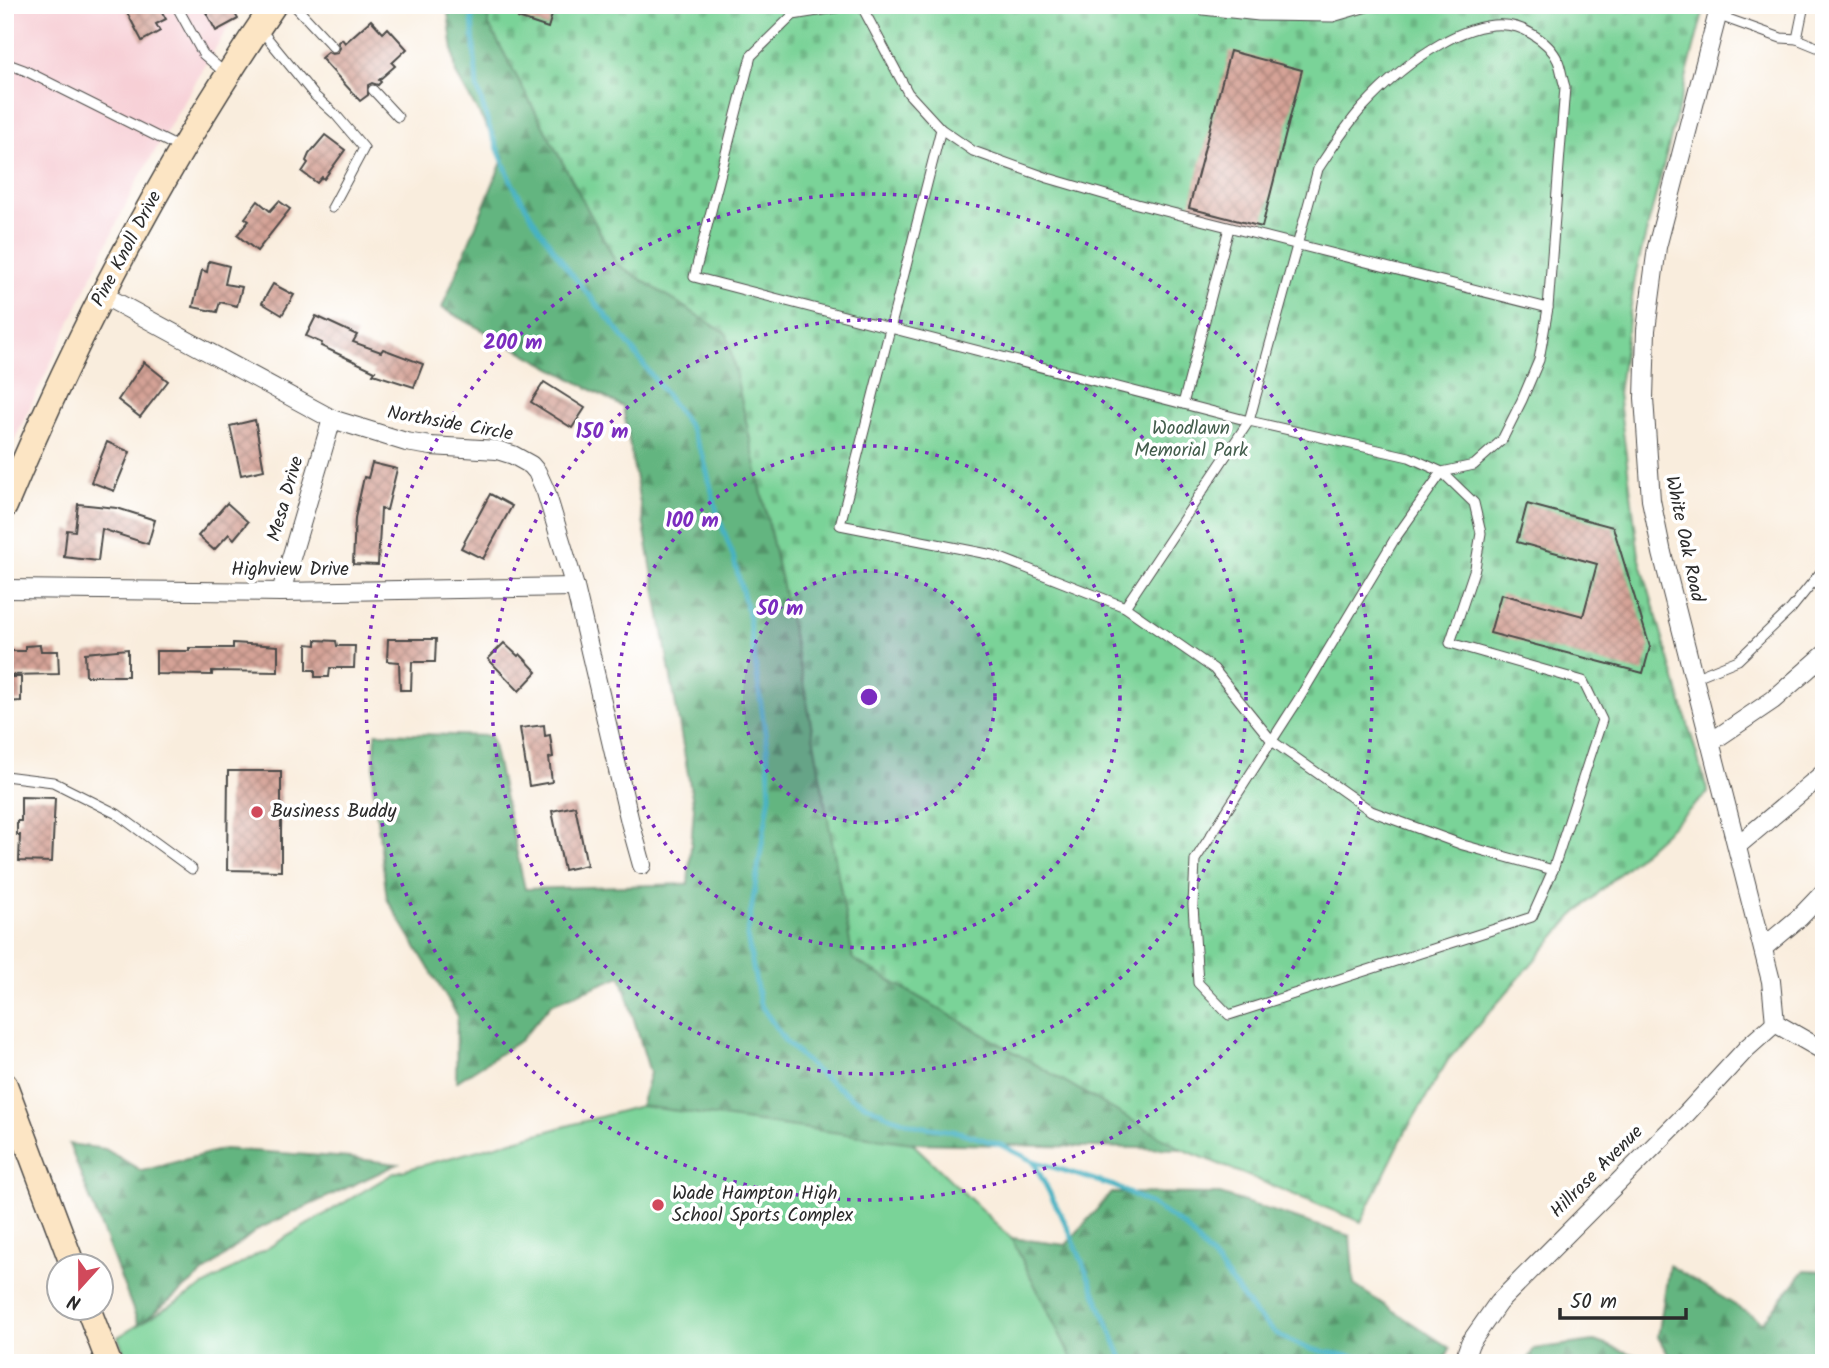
<svg xmlns="http://www.w3.org/2000/svg" width="1829" height="1368" font-family="Kalam,sans-serif">
  <style>
    .built { fill: #f7cfd5 }
    .forest { fill: url(#forest-firs); stroke: #477056; stroke-width: 2 }
    .cemetery { fill: url(#cemetery-stones); stroke: #527f62; stroke-width: 2 }
    .pitch { fill: #7ad398; stroke: #527f62; stroke-width: 2 }
    .lines { fill: none; stroke-linecap: round; stroke-linejoin: round }
    .stream { stroke: #46b2c3; stroke-width: 5 }
    .building { fill: url(#building-cross-hatch) }
    .lane-casing { stroke: #4a4846; stroke-width: 11 }
    .street-casing { stroke: #4a4846; stroke-width: 20 }
    .secondary-casing { stroke: #4a4846; stroke-width: 27 }
    .lane { stroke: #fff; stroke-width: 9 }
    .street { stroke: #fff; stroke-width: 18 }
    .secondary { stroke: #fce5c4; stroke-width: 24 }
    .ring { fill: none; stroke: #7b2cbf; stroke-width: 3.5; stroke-dasharray: 3.5 7 }
    .poi-dot { fill: #d1495b; stroke: #fff; stroke-width: 2.5 }
    .labels { text-anchor: middle; dominant-baseline: central; stroke-width: 7; stroke-linejoin: round; paint-order: stroke }
    .street-label { font-size: 19px; fill: #2b2b2b; stroke: #fff }
    .park-label { font-size: 19px; fill: #435d4c; stroke: #fff }
    .poi-label { font-size: 19px; fill: #2b2b2b; stroke: #fff; text-anchor: start }
    .centre { fill: #7b2cbf; stroke: #fff; stroke-width: 3.5 }
    .ring-label { font-size: 21px; text-anchor: middle; font-weight: bold; fill: #7b2cbf; stroke: #fff; stroke-width: 7; stroke-linejoin: round; paint-order: stroke }
  </style>
  <defs>
    <pattern id="forest-firs" width="22" height="20" patternUnits="userSpaceOnUse" patternTransform="scale(1.75)"><rect width="22" height="20" fill="#63b580"/><path d="M5 1l3.5 6h-7zM16 11l3.5 6h-7z" fill="#529369"/></pattern>
    <pattern id="cemetery-stones" width="16" height="16" patternUnits="userSpaceOnUse" patternTransform="scale(1.75)"><rect width="16" height="16" fill="#7ad398"/><path d="M2 7V4a2 2 0 0 1 4 0v3zM10 15v-3a2 2 0 0 1 4 0v3z" fill="#6ab583"/></pattern>
    <pattern id="building-cross-hatch" width="8" height="8" patternUnits="userSpaceOnUse" patternTransform="scale(1.75)"><rect width="8" height="8" fill="#d5a397"/><path d="M0 0l8 8M0 8l8-8" fill="none" stroke="#ad857b"/></pattern>
  </defs>
  <rect width="100%" height="100%" fill="#fff"/>
  <filter id="ink" filterUnits="userSpaceOnUse"><feTurbulence type="fractalNoise" baseFrequency=".0143" numOctaves="2"/><feDisplacementMap in="SourceGraphic" scale="14" xChannelSelector="R" yChannelSelector="G"/><feConvolveMatrix kernelMatrix="1 2 1 2 8 2 1 2 1" color-interpolation-filters="sRGB"/></filter>
  <filter id="wash" filterUnits="userSpaceOnUse"><feTurbulence type="fractalNoise" baseFrequency=".00686" numOctaves="4" result="noise"/><feDisplacementMap in="SourceGraphic" scale="28" xChannelSelector="R" yChannelSelector="G"/><feGaussianBlur stdDeviation="1.57" result="paint"/><feColorMatrix in="noise" values="0 0 0 0 0 0 0 0 0 0 0 0 0 0 0 0 0 1.4 0 .05"/><feComposite in="paint" operator="in"/></filter>
  <g filter="url(#wash)">
    <rect width="100%" height="100%" fill="#f9eddd"/>
    <polygon class="built" points="5,5 241,5 135,185 5,460"/>
    <g class="forest">
      <polygon points="447,5 489,5 488,23 617,264 727,334 805,690 853,959 1182,1149 912,1143 640,1106 650,1073 621,976 551,1004 521,1040 456,1082 457,1015 387,899 373,785 376,733 491,736 525,889 688,884 694,808 623,407 442,308 504,157 456,74"/>
      <polygon points="69,1144 105,1149 142,1171 224,1149 350,1158 398,1164 258,1229 139,1325"/>
      <polygon points="1111,1193 1220,1194 1350,1236 1354,1285 1450,1348 1443,1363 1074,1363 1011,1238 1066,1245"/>
      <polygon points="1669,1265 1763,1322 1805,1270 1824,1271 1824,1363 1673,1363 1658,1337"/>
      <polygon points="1594,1341 1657,1363 1525,1363 1534,1349"/>
    </g>
    <polygon class="cemetery" points="489,5 1705,5 1636,272 1618,393 1639,556 1708,793 1572,917 1448,1060 1403,1136 1361,1222 1182,1149 853,959 805,690 727,334 617,264 488,23"/>
    <polygon class="pitch" points="640,1106 912,1143 1011,1238 1074,1363 128,1363 118,1337 394,1173"/>
    <g class="lines">
      <g class="stream">
        <polyline points="471,5 477,87 491,132 512,183 538,227 570,272 618,330 689,426 703,456 717,512 733,556 748,613 767,746 770,795 747,936 760,1004 785,1041 815,1070 851,1097 886,1115 918,1126 959,1132 1001,1145 1033,1161 1114,1186 1151,1204 1184,1226 1218,1264 1255,1314 1279,1336 1309,1349 1391,1363"/>
        <polyline points="1033,1161 1069,1230 1124,1363"/>
      </g>
    </g>
    <g id="blocks">
      <g class="building">
        <polygon points="123,5 158,5 166,19 156,24 160,31 142,41"/>
        <polygon points="202,5 230,5 238,19 216,31"/>
        <polygon points="522,5 555,5 548,28 518,18"/>
        <polygon points="371,20 383,33 388,28 407,49 392,63 395,66 379,80 381,82 378,85 372,83 368,85 368,95 360,101 321,58 328,52 332,54 337,53 340,48 338,42 342,39 345,43"/>
        <polygon points="1230,51 1302,70 1262,227 1189,208"/>
        <polygon points="325,135 345,150 324,179 322,177 317,183 302,172 308,163 306,161 309,154"/>
        <polygon points="258,201 270,211 279,201 290,209 257,251 237,235 249,221 245,218"/>
        <polygon points="209,261 229,266 225,284 242,287 237,306 220,302 217,312 193,307 202,270 207,272"/>
        <polygon points="273,284 294,295 282,315 262,303"/>
        <polygon points="316,316 357,335 353,342 381,352 383,349 423,364 414,387 373,374 375,371 321,346 322,343 306,336"/>
        <polygon points="144,362 168,381 140,417 118,400"/>
        <polygon points="544,382 585,408 572,428 531,402"/>
        <polygon points="255,420 264,470 241,475 230,426"/>
        <polygon points="107,442 130,452 114,491 91,482"/>
        <polygon points="372,463 397,469 387,510 381,509 378,565 353,564 355,518 364,477 368,478"/>
        <polygon points="490,494 512,506 483,559 461,548"/>
        <polygon points="227,503 248,522 234,539 229,534 214,550 198,536"/>
        <polygon points="78,504 117,508 155,520 148,544 102,529 98,561 64,557 67,530 75,531"/>
        <polygon points="1527,504 1613,527 1650,647 1643,673 1490,633 1501,594 1583,616 1597,564 1517,542"/>
        <polygon points="388,639 436,639 435,662 412,662 411,690 400,690 399,662 387,661"/>
        <polygon points="316,640 336,641 337,646 355,646 354,668 330,668 329,677 315,677 315,670 307,670 307,644 316,645"/>
        <polygon points="233,643 278,646 278,672 212,671 212,675 156,674 156,651 189,651 189,648 233,648"/>
        <polygon points="504,643 518,656 520,654 537,672 519,691 488,659"/>
        <polygon points="40,645 41,651 58,651 59,674 8,675 7,651 25,651 25,646"/>
        <polygon points="128,649 128,676 86,676 85,653"/>
        <polygon points="5,677 21,677 21,701 5,702"/>
        <polygon points="544,725 545,736 550,735 553,757 549,758 552,782 529,786 520,728"/>
        <polygon points="228,771 281,771 281,871 227,870"/>
        <polygon points="21,797 55,798 52,862 19,861 20,835 17,835 17,821 21,821"/>
        <polygon points="575,806 587,865 564,870 552,811"/>
      </g>
    </g>
  </g>
  <g filter="url(#ink)">
    <use href="#blocks" fill-opacity="0" stroke="#4a4846" stroke-width="2"/>
    <g class="lines">
      <defs>
        <g id="lane">
          <polyline points="176,5 203,54 226,74"/>
          <polyline points="294,5 333,47"/>
          <path d="M854,5L793,15L751,56L694,277L1249,421L1409,457L1442,472L1474,503L1481,533L1475,568L1450,643L1583,681L1602,720L1553,870L1532,917L1229,1015L1198,983L1193,905L1195,860L1300,697L1394,540L1442,472L1474,465L1502,440L1522,400L1539,360L1548,308L1565,87C1562,78 1561,68 1558,61C1553,49 1542,40 1532,34C1479,0 1397,70 1362,108C1345,127 1332,148 1318,169L1249,421L1125,607"/>
          <polyline points="861,5 908,93 941,129 973,151 1048,178 1137,204 1548,308"/>
          <polyline points="1182,5 1203,10 1259,16 1333,17 1374,5"/>
          <polyline points="1804,5 1797,39 1824,50"/>
          <polyline points="1717,15 1781,38 1797,39"/>
          <polyline points="260,29 315,96 336,115 364,148 332,208"/>
          <polyline points="5,63 24,70 180,148"/>
          <polyline points="373,90 398,117"/>
          <polyline points="941,129 840,525 993,555 1125,607 1214,669 1272,741 1371,811 1463,845 1553,870"/>
          <polyline points="1183,404 1229,228"/>
          <polyline points="1694,678 1738,660 1791,609 1824,568"/>
          <polyline points="5,776 53,782 117,814 192,869"/>
        </g>
        <g id="street">
          <polyline points="1720,5 1657,247 1646,330 1644,398 1651,500 1662,553 1771,981 1775,1023 1824,1051"/>
          <polyline points="103,295 332,419 406,442 431,446 497,450 513,455 531,465 537,472 546,492 575,587 630,822 642,865"/>
          <polyline points="5,589 281,592 575,587"/>
          <polyline points="281,592 332,419"/>
          <polyline points="1711,742 1773,700 1824,655"/>
          <polyline points="1738,845 1824,773"/>
          <polyline points="1763,948 1800,917 1824,892"/>
          <polyline points="1463,1363 1470,1343 1498,1303 1686,1114 1747,1048 1775,1023"/>
        </g>
        <g id="secondary">
          <path d="M5,506C78,331 166,162 274,5"/>
          <polyline points="5,1085 73,1266"/>
          <polyline points="88,1308 109,1363"/>
        </g>
      </defs>
      <use href="#lane" class="lane-casing"/>
      <use href="#street" class="street-casing"/>
      <use href="#secondary" class="secondary-casing"/>
      <use href="#lane" class="lane"/>
      <use href="#street" class="street"/>
      <use href="#secondary" class="secondary"/>
    </g>
  </g>
  <circle cx="869" cy="697" r="126" fill="#7b2cbf" fill-opacity=".12"/>
  <g class="ring">
    <circle cx="869" cy="697" r="126"/>
    <circle cx="869" cy="697" r="251"/>
    <circle cx="869" cy="697" r="377"/>
    <circle cx="869" cy="697" r="503"/>
  </g>
  <g class="poi-dot">
    <circle cx="257" cy="812" r="7"/>
    <circle cx="658" cy="1205" r="7"/>
  </g>
  <g class="labels">
    <g class="street-label">
      <text transform="translate(127 249) rotate(-62)">Pine Knoll Drive</text>
      <text transform="translate(450 424) rotate(10)">Northside Circle</text>
      <text transform="translate(286 499) rotate(-74)">Mesa Drive</text>
      <text transform="translate(1684 539) rotate(78)">White Oak Road</text>
      <text x="290" y="570">Highview Drive</text>
      <text transform="translate(1597 1172) rotate(-45)">Hillrose Avenue</text>
    </g>
    <g class="park-label">
      <text x="1191" y="429">Woodlawn<tspan x="1191" dy="22">Memorial Park</tspan></text>
    </g>
    <g class="poi-label">
      <text x="271" y="812">Business Buddy</text>
      <text x="672" y="1194">Wade Hampton High<tspan x="672" dy="22">School Sports Complex</tspan></text>
    </g>
  </g>
  <circle cx="869" cy="697" r="10" class="centre"/>
  <g class="ring-label">
    <text x="513" y="349">200 m</text>
    <text x="602" y="438">150 m</text>
    <text x="692" y="527">100 m</text>
    <text x="780" y="615">50 m</text>
  </g>
  <rect width="1829" height="1368" fill="none" stroke="#fff" stroke-width="28"/>
  <g transform="translate(80 1287) rotate(201)"><circle r="33" fill="#ffffff" stroke="#aaaaaa" stroke-width="2"/>
  <path d="M0-5L12 26L0 18L-12 26Z" fill="#d1495b"/>
  <text y="-10" font-size="19" font-weight="bold" text-anchor="middle" fill="#2b2b2b">N</text>
  </g>
  <path d="M1560 1308v10h126v-10" fill="none" stroke="#2b2b2b" stroke-width="3.5"/>
  <text x="1570" y="1308" font-size="21" fill="#2b2b2b" stroke="#ffffff" stroke-width="5" paint-order="stroke">50 m</text>
</svg>
